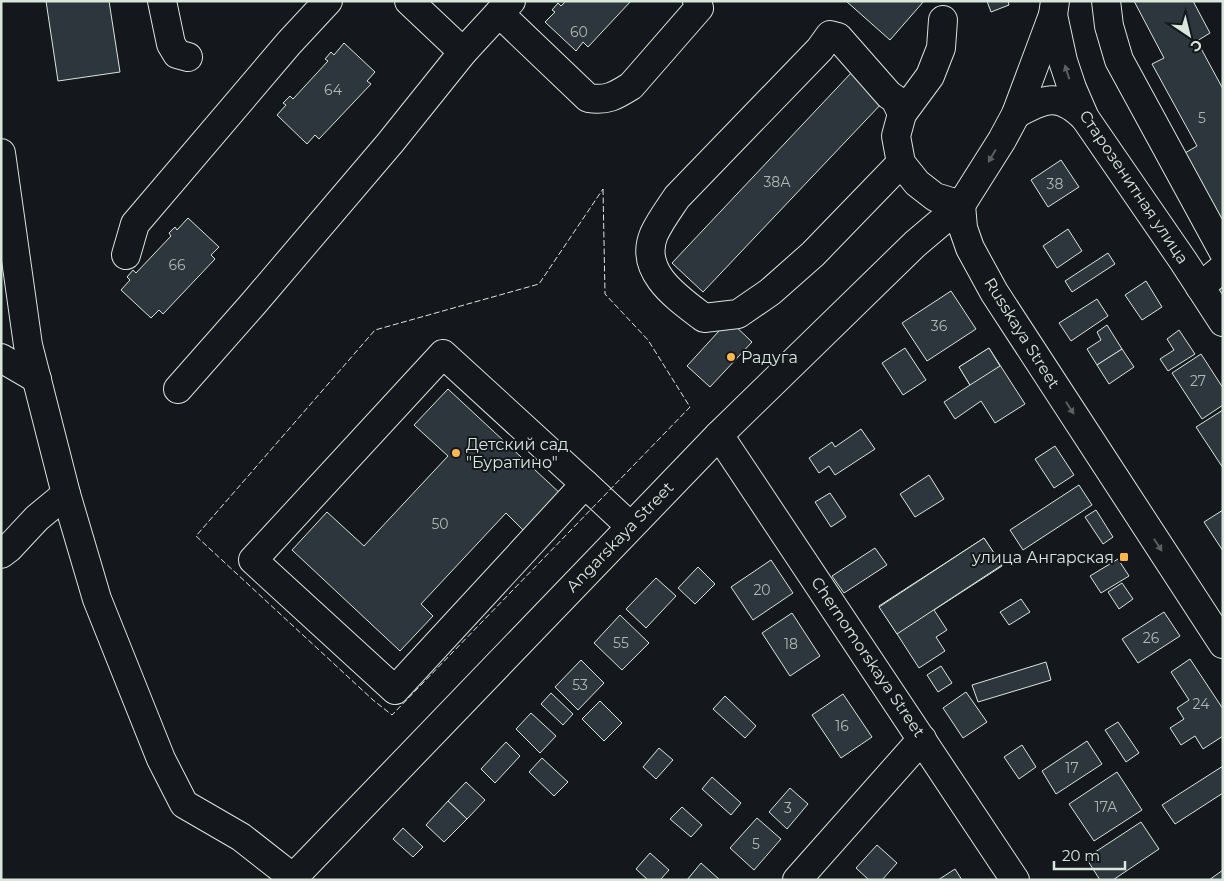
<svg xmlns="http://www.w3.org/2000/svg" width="1224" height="881" font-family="Montserrat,sans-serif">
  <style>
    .building { fill: #2c363c; stroke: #d8e6dc }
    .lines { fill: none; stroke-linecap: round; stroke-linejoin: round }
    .minor-casing { stroke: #d8e6dc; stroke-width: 30 }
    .major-casing { stroke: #d8e6dc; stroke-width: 30 }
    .minor { stroke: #14181c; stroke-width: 28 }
    .major { stroke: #14181c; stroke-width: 28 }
    .fence { stroke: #d8e6dc; stroke-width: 1; stroke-dasharray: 6 2.5; stroke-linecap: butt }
    .oneway { fill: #59605f }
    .poi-dot { fill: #ffb74d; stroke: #14181c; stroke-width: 2 }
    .labels { text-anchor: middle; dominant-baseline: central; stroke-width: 4; stroke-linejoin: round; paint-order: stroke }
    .number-label { font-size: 14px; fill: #adbab4 }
    .street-label { font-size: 16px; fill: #d8e6dc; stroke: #14181c }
    .poi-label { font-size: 16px; fill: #d8e6dc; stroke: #14181c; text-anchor: start }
  </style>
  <rect width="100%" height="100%" fill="#14181c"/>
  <g class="building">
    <polygon points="46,1 109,1 120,72 58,81"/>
    <polygon points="566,1 631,1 588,47 583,42 576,51 545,22 555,12 552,10 558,3 561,6"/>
    <polygon points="846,1 924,1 890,40"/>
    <polygon points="987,1 1008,1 1009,5 991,12"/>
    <polygon points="1134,1 1193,1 1210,33 1197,41 1223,89 1223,223 1185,153 1197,146 1152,64 1164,58"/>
    <polygon points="344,43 375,72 367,81 371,84 319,139 315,135 307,144 277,115 286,105 283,103 290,96 293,99 328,61 325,59 331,52 334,55"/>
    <polygon points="852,72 883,102 703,292 672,263"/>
    <polygon points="1061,160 1079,187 1048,207 1031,180"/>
    <polygon points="188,218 219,247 211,255 215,259 163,314 159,310 151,318 121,290 130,280 127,277 133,270 136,273 171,236 169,233 175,227 177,230"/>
    <polygon points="1068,229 1082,251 1057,268 1043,246"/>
    <polygon points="1108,253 1115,264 1072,292 1065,281"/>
    <polygon points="1146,281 1162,307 1142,320 1125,295"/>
    <polygon points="951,291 976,329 927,361 902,323"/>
    <polygon points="1097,299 1108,316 1071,341 1059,323"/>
    <polygon points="729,320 752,342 710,387 687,366"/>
    <polygon points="1107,325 1122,349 1097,365 1087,349 1101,340 1097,332"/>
    <polygon points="1179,330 1195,354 1168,371 1160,359 1174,350 1167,339"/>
    <polygon points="905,348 926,380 903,395 882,363"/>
    <polygon points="989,348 1025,404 995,423 981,401 955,419 944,402 970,385 959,367"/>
    <polygon points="989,348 1000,366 970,385 959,367"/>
    <polygon points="1122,349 1134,367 1109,384 1097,365"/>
    <polygon points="1201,354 1223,388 1223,405 1202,419 1172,373"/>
    <polygon points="448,389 563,496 527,534 506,513 421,604 433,616 400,651 292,550 327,512 364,546 448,456 414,425"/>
    <polygon points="1223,410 1223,468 1196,427"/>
    <polygon points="861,429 875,449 835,475 829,466 819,473 809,458 832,442 835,447"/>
    <polygon points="1055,446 1074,475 1054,488 1035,459"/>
    <polygon points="929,475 944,499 915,517 900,494"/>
    <polygon points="1079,485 1092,505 1023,550 1010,530"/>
    <polygon points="830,493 846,517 831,527 815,502"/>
    <polygon points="1096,510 1113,537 1103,544 1085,517"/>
    <polygon points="1223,510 1223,551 1204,522"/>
    <polygon points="984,538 1002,566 934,610 947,630 936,637 945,651 919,668 879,606"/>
    <polygon points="984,538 1002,565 897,634 879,607"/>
    <polygon points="875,548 887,565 844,593 832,576"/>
    <polygon points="1118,559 1129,576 1101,593 1090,576"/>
    <polygon points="771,560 793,593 753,620 731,587"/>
    <polygon points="698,567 715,584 695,604 678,588"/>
    <polygon points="656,578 676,596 646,628 626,609"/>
    <polygon points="1122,583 1133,599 1119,609 1108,592"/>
    <polygon points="1021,599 1030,612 1009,625 1000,612"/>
    <polygon points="1164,612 1180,636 1138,663 1122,639"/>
    <polygon points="792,613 820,656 790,676 762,633"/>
    <polygon points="620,615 649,643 622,670 594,643"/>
    <polygon points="1190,659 1223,709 1223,736 1203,749 1195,736 1181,745 1170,728 1184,719 1177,708 1189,700 1171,672"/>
    <polygon points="581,660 604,683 578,710 555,687"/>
    <polygon points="1046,662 1051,680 978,702 972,685"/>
    <polygon points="941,666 952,683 938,692 927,675"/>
    <polygon points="966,692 987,722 963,738 943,708"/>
    <polygon points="551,693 573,714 563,725 541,704"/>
    <polygon points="843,694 872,737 841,758 812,715"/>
    <polygon points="725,696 756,726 745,738 713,709"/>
    <polygon points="600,701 622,723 604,741 582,719"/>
    <polygon points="531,713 556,736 540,753 516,729"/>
    <polygon points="1118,722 1139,753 1126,762 1105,730"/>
    <polygon points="1087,741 1102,764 1056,794 1042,771"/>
    <polygon points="506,742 520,756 495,783 481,769"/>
    <polygon points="1022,745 1036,767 1019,779 1004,757"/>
    <polygon points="659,748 673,760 656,779 643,767"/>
    <polygon points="542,758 568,782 554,796 529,772"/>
    <polygon points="1223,766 1223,793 1175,824 1162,805"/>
    <polygon points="1117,772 1142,810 1094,841 1069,804"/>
    <polygon points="712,777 741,803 731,815 702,789"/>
    <polygon points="466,782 485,800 467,819 448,801"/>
    <polygon points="790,788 808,804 787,829 769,812"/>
    <polygon points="448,801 467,819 444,842 426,825"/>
    <polygon points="682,807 702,825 691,837 670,819"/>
    <polygon points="757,818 781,839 754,870 730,848"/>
    <polygon points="1141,822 1159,849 1113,880 1100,880 1086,858"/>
    <polygon points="403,828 423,847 413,857 393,839"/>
    <polygon points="877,845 897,863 882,880 869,880 856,868"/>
    <polygon points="650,853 669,870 660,880 648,880 636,869"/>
    <polygon points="701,863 720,880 687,880"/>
    <polygon points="955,869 962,880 938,880"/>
    <polygon points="1223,870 1223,880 1209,880"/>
  </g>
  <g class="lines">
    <defs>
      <g id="minor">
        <polyline points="162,1 171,44 177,54 188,57"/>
        <polyline points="409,1 463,52"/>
        <path d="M511,1L499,13L588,98C607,101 615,96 631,86L699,8L697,1"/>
        <polyline points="1106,1 1109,26 1119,60 1223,251"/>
        <polyline points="943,20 941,48 930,76 902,114 896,136 901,163 917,183 935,197 961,205"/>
        <polyline points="1,153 28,345 66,494 97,599 161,759 184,804 241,837 296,880"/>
        <path d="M901,163L813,254L770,292L738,314L704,318C678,298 638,272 654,234C660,221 669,209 677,197L820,49L830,35L838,37L889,95L895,99L902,114"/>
        <polyline points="126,255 135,224 289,43 328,1"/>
        <polyline points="1200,287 1223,268"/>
        <polygon points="443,354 585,484 395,690 253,560"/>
        <polyline points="1,358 37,379"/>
        <polyline points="178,389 253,304 390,143 463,52 499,13"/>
        <polyline points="719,435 1015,880"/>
        <polyline points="585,484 630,526"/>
        <polyline points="1,554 9,548 37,518 66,494"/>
        <polyline points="797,880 922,739"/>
      </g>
      <g id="major">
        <polyline points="1053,15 1063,61 1072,88 1085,118 1184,262 1223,322"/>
        <path d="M1016,114C1045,98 1059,92 1085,118"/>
        <polyline points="961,205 963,228 970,248 994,292 1223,644"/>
        <polyline points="291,880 719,435 915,244 961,205 1002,140 1016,114 1053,15 1055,1"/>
      </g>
    </defs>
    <use href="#minor" class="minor-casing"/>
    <use href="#major" class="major-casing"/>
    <use href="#minor" class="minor"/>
    <use href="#major" class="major"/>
    <polygon class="fence" points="603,189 605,294 648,340 690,407 392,715 373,700 196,536 375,330 539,284"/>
  </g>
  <defs><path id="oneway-solid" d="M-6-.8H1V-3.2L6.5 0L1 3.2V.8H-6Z" transform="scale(1.25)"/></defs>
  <g class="oneway">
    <use href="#oneway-solid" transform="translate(1067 72) rotate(-108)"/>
    <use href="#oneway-solid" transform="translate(992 156) rotate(121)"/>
    <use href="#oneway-solid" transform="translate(1070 408) rotate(57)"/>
    <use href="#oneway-solid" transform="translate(1158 545) rotate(57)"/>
  </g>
  <g class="poi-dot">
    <circle cx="731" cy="357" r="5"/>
    <circle cx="456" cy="453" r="5"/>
    <rect x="1119" y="552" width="10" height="10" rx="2.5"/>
  </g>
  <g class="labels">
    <g class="number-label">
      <text x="579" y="32">60</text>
      <text x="333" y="90">64</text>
      <text x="1202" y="118">5</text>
      <text x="777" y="182">38А</text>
      <text x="1055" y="184">38</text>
      <text x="177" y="265">66</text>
      <text x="939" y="326">36</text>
      <text x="1198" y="381">27</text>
      <text x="440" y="524">50</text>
      <text x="762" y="590">20</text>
      <text x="1151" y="638">26</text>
      <text x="621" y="643">55</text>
      <text x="791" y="644">18</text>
      <text x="580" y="685">53</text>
      <text x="1201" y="704">24</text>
      <text x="842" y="726">16</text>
      <text x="1072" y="768">17</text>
      <text x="1106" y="807">17А</text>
      <text x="788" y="808">3</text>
      <text x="756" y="844">5</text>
    </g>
    <g class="street-label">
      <text transform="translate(1134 187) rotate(56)">Старозенитная улица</text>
      <text transform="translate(1022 333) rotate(58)">Russkaya Street</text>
      <text transform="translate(620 537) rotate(-46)">Angarskaya Street</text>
      <text transform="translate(868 657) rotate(56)">Chernomorskaya Street</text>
    </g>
    <g class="poi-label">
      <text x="741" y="357">Радуга</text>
      <text x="466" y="444">Детский сад<tspan x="466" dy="18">"Буратино"</tspan></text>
      <text x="1114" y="557" text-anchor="end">улица Ангарская</text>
    </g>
  </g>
  <rect width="1224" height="881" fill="none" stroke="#d8e6dc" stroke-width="5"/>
  <g transform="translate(1189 35) rotate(145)" stroke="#14181c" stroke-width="4" paint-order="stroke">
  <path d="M0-4L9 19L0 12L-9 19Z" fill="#d8e6dc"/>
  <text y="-8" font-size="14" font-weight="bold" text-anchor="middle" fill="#d8e6dc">С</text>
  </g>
  <path d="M1054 861v8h71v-8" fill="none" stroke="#d8e6dc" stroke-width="2.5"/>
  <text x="1062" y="861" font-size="15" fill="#d8e6dc" stroke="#14181c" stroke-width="4" paint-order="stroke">20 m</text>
</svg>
